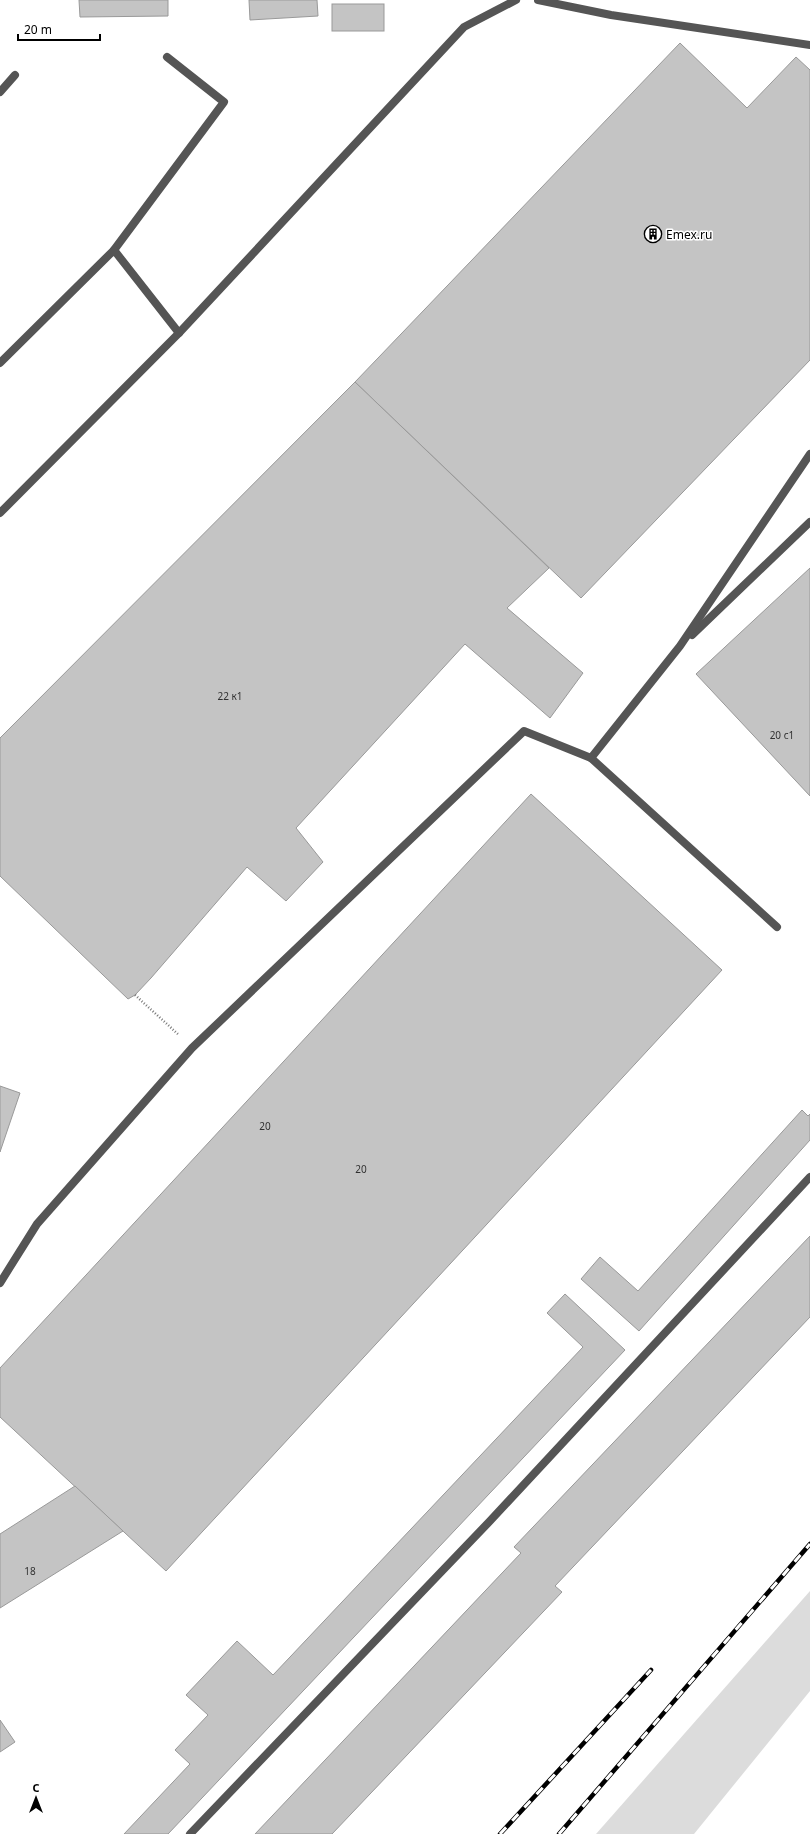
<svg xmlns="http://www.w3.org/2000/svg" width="810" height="1834" font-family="'Noto Sans',sans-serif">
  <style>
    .green { fill: #dcdcdc }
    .building { fill: #c4c4c4; stroke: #999 }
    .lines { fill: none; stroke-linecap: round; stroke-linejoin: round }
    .path { stroke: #777; stroke-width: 2.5; stroke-dasharray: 1 2; stroke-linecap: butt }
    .lane { stroke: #555; stroke-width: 8 }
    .rail-casing { stroke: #000; stroke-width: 4.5 }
    .rail { stroke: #fff; stroke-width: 3; stroke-dasharray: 9; stroke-linecap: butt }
    .labels { text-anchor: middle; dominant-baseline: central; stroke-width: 3; stroke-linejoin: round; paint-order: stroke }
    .number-label { font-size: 10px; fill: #313131 }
    .poi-label { font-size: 12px; fill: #000; stroke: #fff; text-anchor: start }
  </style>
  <rect width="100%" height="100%" fill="#fff"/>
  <polygon class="green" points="810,1591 810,1691 694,1834 596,1834"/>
  <g class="building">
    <polygon points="79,0 168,0 168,16 80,17"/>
    <polygon points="249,0 317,0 318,16 250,20"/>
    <rect x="332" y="4" width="52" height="27"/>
    <polygon points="680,43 747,108 796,57 810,70 810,360 581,598 355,382"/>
    <polygon points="355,382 549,568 507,608 583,673 550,718 465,644 296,828 323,862 286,901 247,867 151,978 135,995 128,999 0,876 0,738"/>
    <polygon points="810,568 810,796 696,674"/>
    <polygon points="531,794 722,970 166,1571 0,1417 0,1368"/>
    <polygon points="0,1086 20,1093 0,1152"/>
    <polygon points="802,1110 808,1116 810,1114 810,1140 639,1331 581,1279 600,1257 638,1291"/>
    <polygon points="810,1236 810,1317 555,1586 562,1592 332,1834 255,1834 521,1553 514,1547"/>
    <polygon points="565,1294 625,1350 168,1834 124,1834 190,1764 175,1750 208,1715 186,1695 237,1641 273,1675 583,1347 547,1313"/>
    <polygon points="75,1486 123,1531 0,1608 0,1534"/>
    <polygon points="0,1720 15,1742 0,1752"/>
  </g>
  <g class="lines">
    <polyline class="path" points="135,995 179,1035"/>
    <g class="lane">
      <polyline points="538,0 611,15 810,45"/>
      <polyline points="0,92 15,75"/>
      <polyline points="114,250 224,102 167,57"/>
      <polyline points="0,363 114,250 179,333"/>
      <polyline points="0,513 179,333 464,27 516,0"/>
      <polyline points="692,635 810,522"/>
      <polyline points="591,758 680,646 810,454"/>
      <polyline points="0,1283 37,1224 192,1048 524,731 591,758 777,927"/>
      <polyline points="190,1834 489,1522 810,1177"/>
    </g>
    <defs>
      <g id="rail">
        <polyline points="500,1834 651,1670"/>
        <polyline points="559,1834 810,1544"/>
      </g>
    </defs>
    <use href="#rail" class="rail-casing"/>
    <use href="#rail" class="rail"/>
  </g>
  <defs>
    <symbol id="building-ring" viewBox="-11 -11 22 22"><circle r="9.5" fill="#fff" stroke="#000" stroke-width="1.5"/><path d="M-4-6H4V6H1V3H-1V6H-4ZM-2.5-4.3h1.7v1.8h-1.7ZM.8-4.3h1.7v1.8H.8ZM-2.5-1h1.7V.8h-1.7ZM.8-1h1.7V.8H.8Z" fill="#000"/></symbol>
  </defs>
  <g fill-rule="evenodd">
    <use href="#building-ring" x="643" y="224" width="20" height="20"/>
  </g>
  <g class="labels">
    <g class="number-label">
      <text x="230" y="696">22 к1</text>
      <text x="782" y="735">20 с1</text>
      <text x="265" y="1126">20</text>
      <text x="361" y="1169">20</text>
      <text x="30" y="1571">18</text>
    </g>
    <g class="poi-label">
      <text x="666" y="234">Emex.ru</text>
    </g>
  </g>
  <g transform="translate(36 1798)" stroke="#ffffff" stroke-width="3" paint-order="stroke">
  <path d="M0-3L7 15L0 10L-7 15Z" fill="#000000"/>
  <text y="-6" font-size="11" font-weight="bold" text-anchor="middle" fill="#000000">С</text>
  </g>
  <path d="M18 34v6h82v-6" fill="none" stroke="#000000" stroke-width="2"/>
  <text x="24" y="34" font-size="12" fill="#000000" stroke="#ffffff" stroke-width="3" paint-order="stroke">20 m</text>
</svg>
